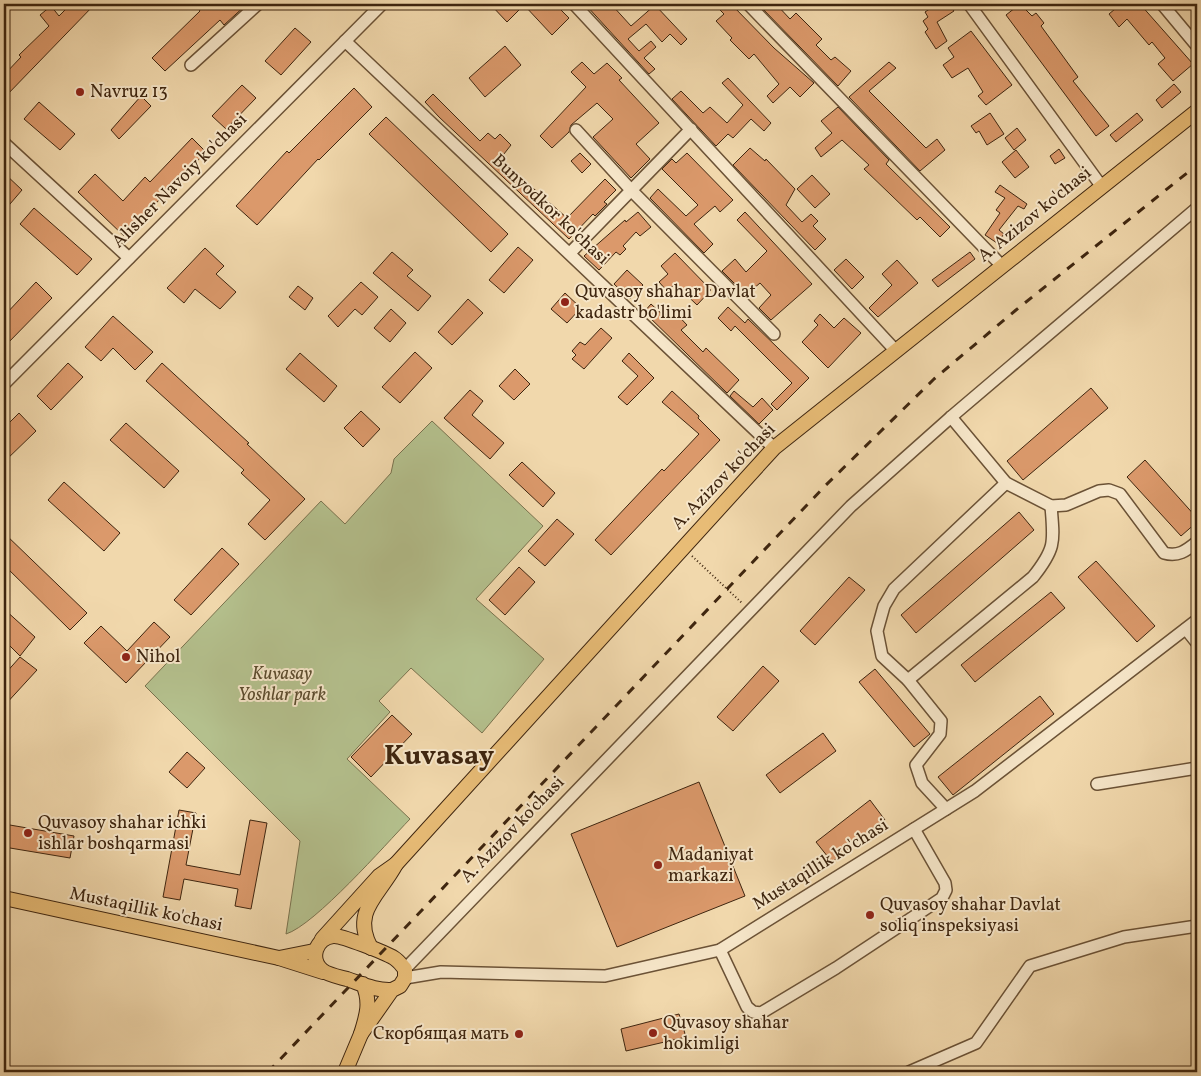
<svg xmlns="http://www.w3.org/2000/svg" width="1201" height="1076" font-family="Vollkorn,serif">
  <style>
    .green { fill: #b4c08d; stroke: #79724e }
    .building { fill: #db996b; stroke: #3e250f }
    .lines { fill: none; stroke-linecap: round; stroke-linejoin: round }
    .minor-casing { stroke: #6b5236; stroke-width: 14 }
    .major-casing { stroke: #3e250f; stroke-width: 16 }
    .path { stroke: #3e250f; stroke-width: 2; stroke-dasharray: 1 2.5; stroke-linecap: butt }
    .minor { stroke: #f6e6c9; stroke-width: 11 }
    .major { stroke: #e8bc76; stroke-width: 14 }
    .rail { stroke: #3e250f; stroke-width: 3; stroke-dasharray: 9 9; stroke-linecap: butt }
    .poi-dot { fill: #8f2418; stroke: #f6e6c9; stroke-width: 2 }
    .labels { text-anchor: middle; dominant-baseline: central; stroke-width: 4; stroke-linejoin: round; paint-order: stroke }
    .poi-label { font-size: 18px; fill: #3e250f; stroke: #f6e6c9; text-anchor: start }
    .street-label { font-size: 18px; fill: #3e250f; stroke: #f6e6c9 }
    .park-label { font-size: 18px; font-style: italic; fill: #5c4c2e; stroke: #f6e6c9 }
    .town-label { font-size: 28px; font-weight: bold; fill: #3e250f; stroke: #f6e6c9 }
  </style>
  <rect width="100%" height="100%" fill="#f1d8ac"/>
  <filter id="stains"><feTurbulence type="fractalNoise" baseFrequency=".004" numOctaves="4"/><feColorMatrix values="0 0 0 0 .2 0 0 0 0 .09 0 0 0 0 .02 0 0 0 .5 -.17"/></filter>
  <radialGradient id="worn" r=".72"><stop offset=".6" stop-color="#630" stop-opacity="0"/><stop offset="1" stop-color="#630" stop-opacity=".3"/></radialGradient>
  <path class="green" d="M432,421L543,526L476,599L544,659L482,733L411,668L379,701L390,712L347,759L410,819C385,845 315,925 286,934L300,841L145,686L321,501L345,524L391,473L394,459Z"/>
  <g class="building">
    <polygon points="71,4 95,4 4,98 4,75 21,57 19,55 49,26 40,15 51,6 59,16"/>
    <polygon points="195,4 219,4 224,10 231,4 247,4 224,25 220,20 165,71 152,58 200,11"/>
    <polygon points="490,4 555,4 569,18 552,35 524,5 507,22"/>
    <polygon points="585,4 611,4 631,26 655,5 687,39 681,45 670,34 662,42 646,24 628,39 639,51 651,41 656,47 644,58 655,69 649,74"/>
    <polygon points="714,4 731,4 774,48 814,83 800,97 790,87 773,103 767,96 779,84 754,54 749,59 730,40 732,38 716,21 724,14"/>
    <polygon points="758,4 776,4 790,19 796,13 822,39 816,45 831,60 835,57 851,71 838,86"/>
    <polygon points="937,4 949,4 954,11 937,22 947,41 936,49 925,32 928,29 923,21 928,17 925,12"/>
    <polygon points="1020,4 1032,16 1036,13 1044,23 1041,26 1078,77 1073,81 1109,126 1096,136 1006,15"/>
    <polygon points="1121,4 1140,4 1193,64 1173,81 1158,64 1165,58 1152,42 1149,45 1127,19 1119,27 1109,14"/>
    <polygon points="295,28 311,42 281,75 265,61"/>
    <polygon points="971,31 1012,85 986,105 978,96 983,92 968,68 952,78 943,65 954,57 948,48"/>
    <polygon points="505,46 521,65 485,97 469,78"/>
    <polygon points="582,62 594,74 607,63 622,78 619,80 659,123 636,144 650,159 631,178 593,137 613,119 597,103 571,125 569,132 552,148 540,136 586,87 571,72"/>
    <polygon points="889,62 896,68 869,91 926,148 937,139 945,150 920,171 849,97"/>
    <polygon points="728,78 771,123 764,131 751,119 733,138 728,134 716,146 672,99 681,91 703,113 710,107 727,123 743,105 722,83"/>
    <polygon points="1174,84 1181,92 1162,108 1156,100"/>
    <polygon points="242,85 256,98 226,129 212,116"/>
    <polygon points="354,88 372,107 319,160 318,159 257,225 236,206 287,151 289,153"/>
    <polygon points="433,94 480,141 488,133 495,139 500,134 511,145 500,159 567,218 605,179 616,190 604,202 607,204 595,216 593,214 569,239 439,117 425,102"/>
    <polygon points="141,96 151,106 119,139 111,130"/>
    <polygon points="39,102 75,134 60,150 24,119"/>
    <polygon points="838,107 889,160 886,164 950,227 940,237 920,217 917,220 864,169 869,165 842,140 821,157 815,148 832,133 821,121"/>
    <polygon points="990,113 1004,134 987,145 979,131 976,133 971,126"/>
    <polygon points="1137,113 1143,120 1116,142 1110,135"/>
    <polygon points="386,117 508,234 491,252 369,134"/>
    <polygon points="1017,128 1026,140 1014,150 1005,138"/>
    <polygon points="192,138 206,152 124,236 78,192 95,174 123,201 145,177 150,182"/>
    <polygon points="750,148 765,161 766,159 795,189 786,205 802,222 811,214 818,221 813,226 826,239 815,250 733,165"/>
    <polygon points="1059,149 1065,158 1055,164 1050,156"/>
    <polygon points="1016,150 1029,167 1015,178 1002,162"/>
    <polygon points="580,153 591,164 582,173 571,161"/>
    <polygon points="687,153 733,200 720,212 715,206 694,224 713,244 704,253 650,198 658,189 686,216 698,205 662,169 672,159 676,163"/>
    <polygon points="4,173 22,190 4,211"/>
    <polygon points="812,175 830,194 815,208 797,189"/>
    <polygon points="1000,185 1027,204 1024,209 1018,206 999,230 1004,234 997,243 985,235 1000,213 996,210 1005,198 995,192"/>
    <polygon points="34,208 92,259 77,275 20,224"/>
    <polygon points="638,212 651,227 640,236 636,232 623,246 626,249 620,255 616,252 599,270 584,256 625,220 626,222"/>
    <polygon points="745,212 812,284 771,320 759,308 771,295 760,283 746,295 722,271 735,259 746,272 767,251 737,220"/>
    <polygon points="518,247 533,260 504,293 489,280"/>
    <polygon points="205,248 224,266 216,274 236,292 220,309 195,289 184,303 167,288"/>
    <polygon points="392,252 413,270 407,276 431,296 418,311 373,273"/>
    <polygon points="970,252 975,259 938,287 932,280"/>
    <polygon points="675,253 711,290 697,305 675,284 667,291 659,282 668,274 661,266"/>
    <polygon points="846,259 864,277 852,289 834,270"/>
    <polygon points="897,260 918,283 878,317 869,308 892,285 882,274"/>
    <polygon points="627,270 643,285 630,299 614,284"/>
    <polygon points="36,282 52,298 4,347 4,316"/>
    <polygon points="361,282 378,297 362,315 355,309 338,327 328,316"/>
    <polygon points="298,286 313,298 305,310 289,297"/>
    <polygon points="565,293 581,308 567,323 551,309"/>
    <polygon points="468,299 483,313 452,345 438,332"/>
    <polygon points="651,304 664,316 671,308 687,325 681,330 703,352 706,348 739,380 727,393 644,312"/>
    <polygon points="728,307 745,323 748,319 809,378 777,410 771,404 792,383 735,326 731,331 718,318"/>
    <polygon points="391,309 406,323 390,342 374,328"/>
    <polygon points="820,314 834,328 844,318 861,333 828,368 802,342 818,325 814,321"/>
    <polygon points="113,316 153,352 135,370 113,348 101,361 85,347"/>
    <polygon points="601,328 612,338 584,369 572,359 576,355 572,351 580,342 585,345"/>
    <polygon points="415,352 432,368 400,403 382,387"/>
    <polygon points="300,353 337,386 324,402 286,369"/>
    <polygon points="629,353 654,378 627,405 618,397 638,376 622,361"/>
    <polygon points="68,363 83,377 51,410 37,396"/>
    <polygon points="162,363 249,443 247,444 305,499 265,540 248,524 270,500 241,473 244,470 146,381"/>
    <polygon points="515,369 530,384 514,400 499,386"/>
    <polygon points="1091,388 1108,408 1023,480 1007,461"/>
    <polygon points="470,390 483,401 472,415 504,443 490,459 444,418"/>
    <polygon points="672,391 699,416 698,418 720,440 611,555 595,540 662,469 664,471 699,434 662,402"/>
    <polygon points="734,391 753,407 762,398 773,410 759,424 730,396"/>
    <polygon points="361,411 380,429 363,447 344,428"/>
    <polygon points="19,413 36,431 4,462 4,428"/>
    <polygon points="126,423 179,471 164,488 110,440"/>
    <polygon points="1145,460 1197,518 1197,522 1181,536 1127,477"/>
    <polygon points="522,462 555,493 543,507 509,475"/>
    <polygon points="64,482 120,533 104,551 48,500"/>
    <polygon points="1019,512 1034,530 916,633 901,615"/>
    <polygon points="557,519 574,534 545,566 528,551"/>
    <polygon points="4,533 87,613 70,630 4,565"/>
    <polygon points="222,548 239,564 191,615 174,600"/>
    <polygon points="1096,561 1155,626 1137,642 1078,577"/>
    <polygon points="519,567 535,582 505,615 489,600"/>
    <polygon points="849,577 865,590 815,645 800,631"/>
    <polygon points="1051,592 1065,608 975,682 961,665"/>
    <polygon points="4,609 35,637 20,656 4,640"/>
    <polygon points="154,622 170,637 126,683 84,643 101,626 127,651"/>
    <polygon points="20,657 37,670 4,706 4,675"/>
    <polygon points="763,666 779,681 733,731 717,717"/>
    <polygon points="875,669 930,734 914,747 859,682"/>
    <polygon points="1040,696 1054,714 953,795 938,777"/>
    <polygon points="392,715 412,734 371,777 351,757"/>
    <polygon points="823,733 836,751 780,793 766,775"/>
    <polygon points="187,752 205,768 187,788 169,772"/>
    <polygon points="699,782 745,896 617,947 571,834"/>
    <polygon points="870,800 885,820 832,862 816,842"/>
    <polygon points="179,810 196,813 186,865 240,875 250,820 267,823 251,909 235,906 238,889 184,879 180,900 163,897"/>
    <polygon points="4,824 74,836 70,858 4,847"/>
    <polygon points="679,1014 686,1037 626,1051 621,1029"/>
  </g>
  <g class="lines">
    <defs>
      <g id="minor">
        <polyline points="574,4 896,351"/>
        <polyline points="748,4 1002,266"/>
        <polyline points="969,4 1102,187"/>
        <polyline points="1162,4 1197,46"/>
        <polyline points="345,41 774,448"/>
        <polyline points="191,65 258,4"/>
        <polyline points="576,130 631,190 774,334"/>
        <polyline points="4,143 129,258"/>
        <polyline points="570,253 691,129"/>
        <polyline points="4,384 382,4"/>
        <path d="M951,417L1006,483L1051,506L1066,505L1099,491L1109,490L1120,494L1164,553C1178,557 1186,551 1197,542"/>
        <polyline points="1186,629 1197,643"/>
        <path d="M908,680L1033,577C1056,548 1054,542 1051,506"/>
        <polyline points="1097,784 1197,768"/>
        <polyline points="946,809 922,783 916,765 940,734 941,721 908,680 882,656 877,631 884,606 894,589 1006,483"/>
        <polyline points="720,950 747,1007 753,1012 761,1013 836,968 942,898 946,890 945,883 914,829"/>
        <polyline points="405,969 851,506 951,417 1197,208"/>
        <polyline points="405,978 441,972 605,976 720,950 975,791 1197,620"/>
        <polyline points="909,1072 976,1043 1030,966 1124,937 1197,926"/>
      </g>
      <g id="major">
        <polyline points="396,864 774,448 1197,111"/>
        <polyline points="4,898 279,958"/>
        <path d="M322,939L379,876L396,864C379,896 351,911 371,948"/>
        <polyline points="314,951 279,958 323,972"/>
        <path d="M363,984C371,1002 367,1015 361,1034L392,990L400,986L405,978V969C402,966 399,961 394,958C386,953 341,935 333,936C316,938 309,959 322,970C328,975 340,977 347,979C362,984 376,991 392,990"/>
        <polyline points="345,1072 361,1034"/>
      </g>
    </defs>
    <use href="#minor" class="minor-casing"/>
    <use href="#major" class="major-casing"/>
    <polyline class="path" points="692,556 743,604"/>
    <use href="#minor" class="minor"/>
    <use href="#major" class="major"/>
    <polyline class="rail" points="268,1072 825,486 934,379 1016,310 1197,165"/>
  </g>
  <g class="poi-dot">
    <circle cx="80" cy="92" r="5"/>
    <circle cx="565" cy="302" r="5"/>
    <circle cx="126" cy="657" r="5"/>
    <circle cx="28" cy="833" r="5"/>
    <circle cx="658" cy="865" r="5"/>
    <circle cx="870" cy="915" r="5"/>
    <circle cx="653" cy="1033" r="5"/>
    <circle cx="519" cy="1034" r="5"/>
  </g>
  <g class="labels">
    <g class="poi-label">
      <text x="90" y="92">Navruz 13</text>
      <text x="575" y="292">Quvasoy shahar Davlat<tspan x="575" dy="21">kadastr bo'limi</tspan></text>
      <text x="136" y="657">Nihol</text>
      <text x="38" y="823">Quvasoy shahar ichki<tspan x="38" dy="21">ishlar boshqarmasi</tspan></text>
      <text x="668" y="855">Madaniyat<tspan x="668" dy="21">markazi</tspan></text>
      <text x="880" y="905">Quvasoy shahar Davlat<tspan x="880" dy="21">soliq inspeksiyasi</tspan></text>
      <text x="663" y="1023">Quvasoy shahar<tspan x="663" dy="21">hokimligi</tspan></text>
      <text x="509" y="1034" text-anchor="end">Скорбящая мать</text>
    </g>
    <g class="street-label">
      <text transform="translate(180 181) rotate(-45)">Alisher Navoiy ko'chasi</text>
      <text transform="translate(550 210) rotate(43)">Bunyodkor ko'chasi</text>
      <text transform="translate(1035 215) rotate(-39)">A. Azizov ko'chasi</text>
      <text transform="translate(724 477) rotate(-46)">A. Azizov ko'chasi</text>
      <text transform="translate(513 830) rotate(-46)">A. Azizov ko'chasi</text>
      <text transform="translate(821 865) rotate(-32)">Mustaqillik ko'chasi</text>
      <text transform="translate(146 910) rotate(12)">Mustaqillik ko'chasi</text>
    </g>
    <g class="park-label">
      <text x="282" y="674">Kuvasay<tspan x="282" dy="21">Yoshlar park</tspan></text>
    </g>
    <g class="town-label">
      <text x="439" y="756">Kuvasay</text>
    </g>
  </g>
  <rect width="1201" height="1076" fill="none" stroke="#f1d8ac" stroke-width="20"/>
  <rect x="5" y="5" width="1191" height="1066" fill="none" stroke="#3e250f" stroke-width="2.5"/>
  <rect x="10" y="10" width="1181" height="1056" fill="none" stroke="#3e250f"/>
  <rect width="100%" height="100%" filter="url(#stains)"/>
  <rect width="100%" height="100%" fill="url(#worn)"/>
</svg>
